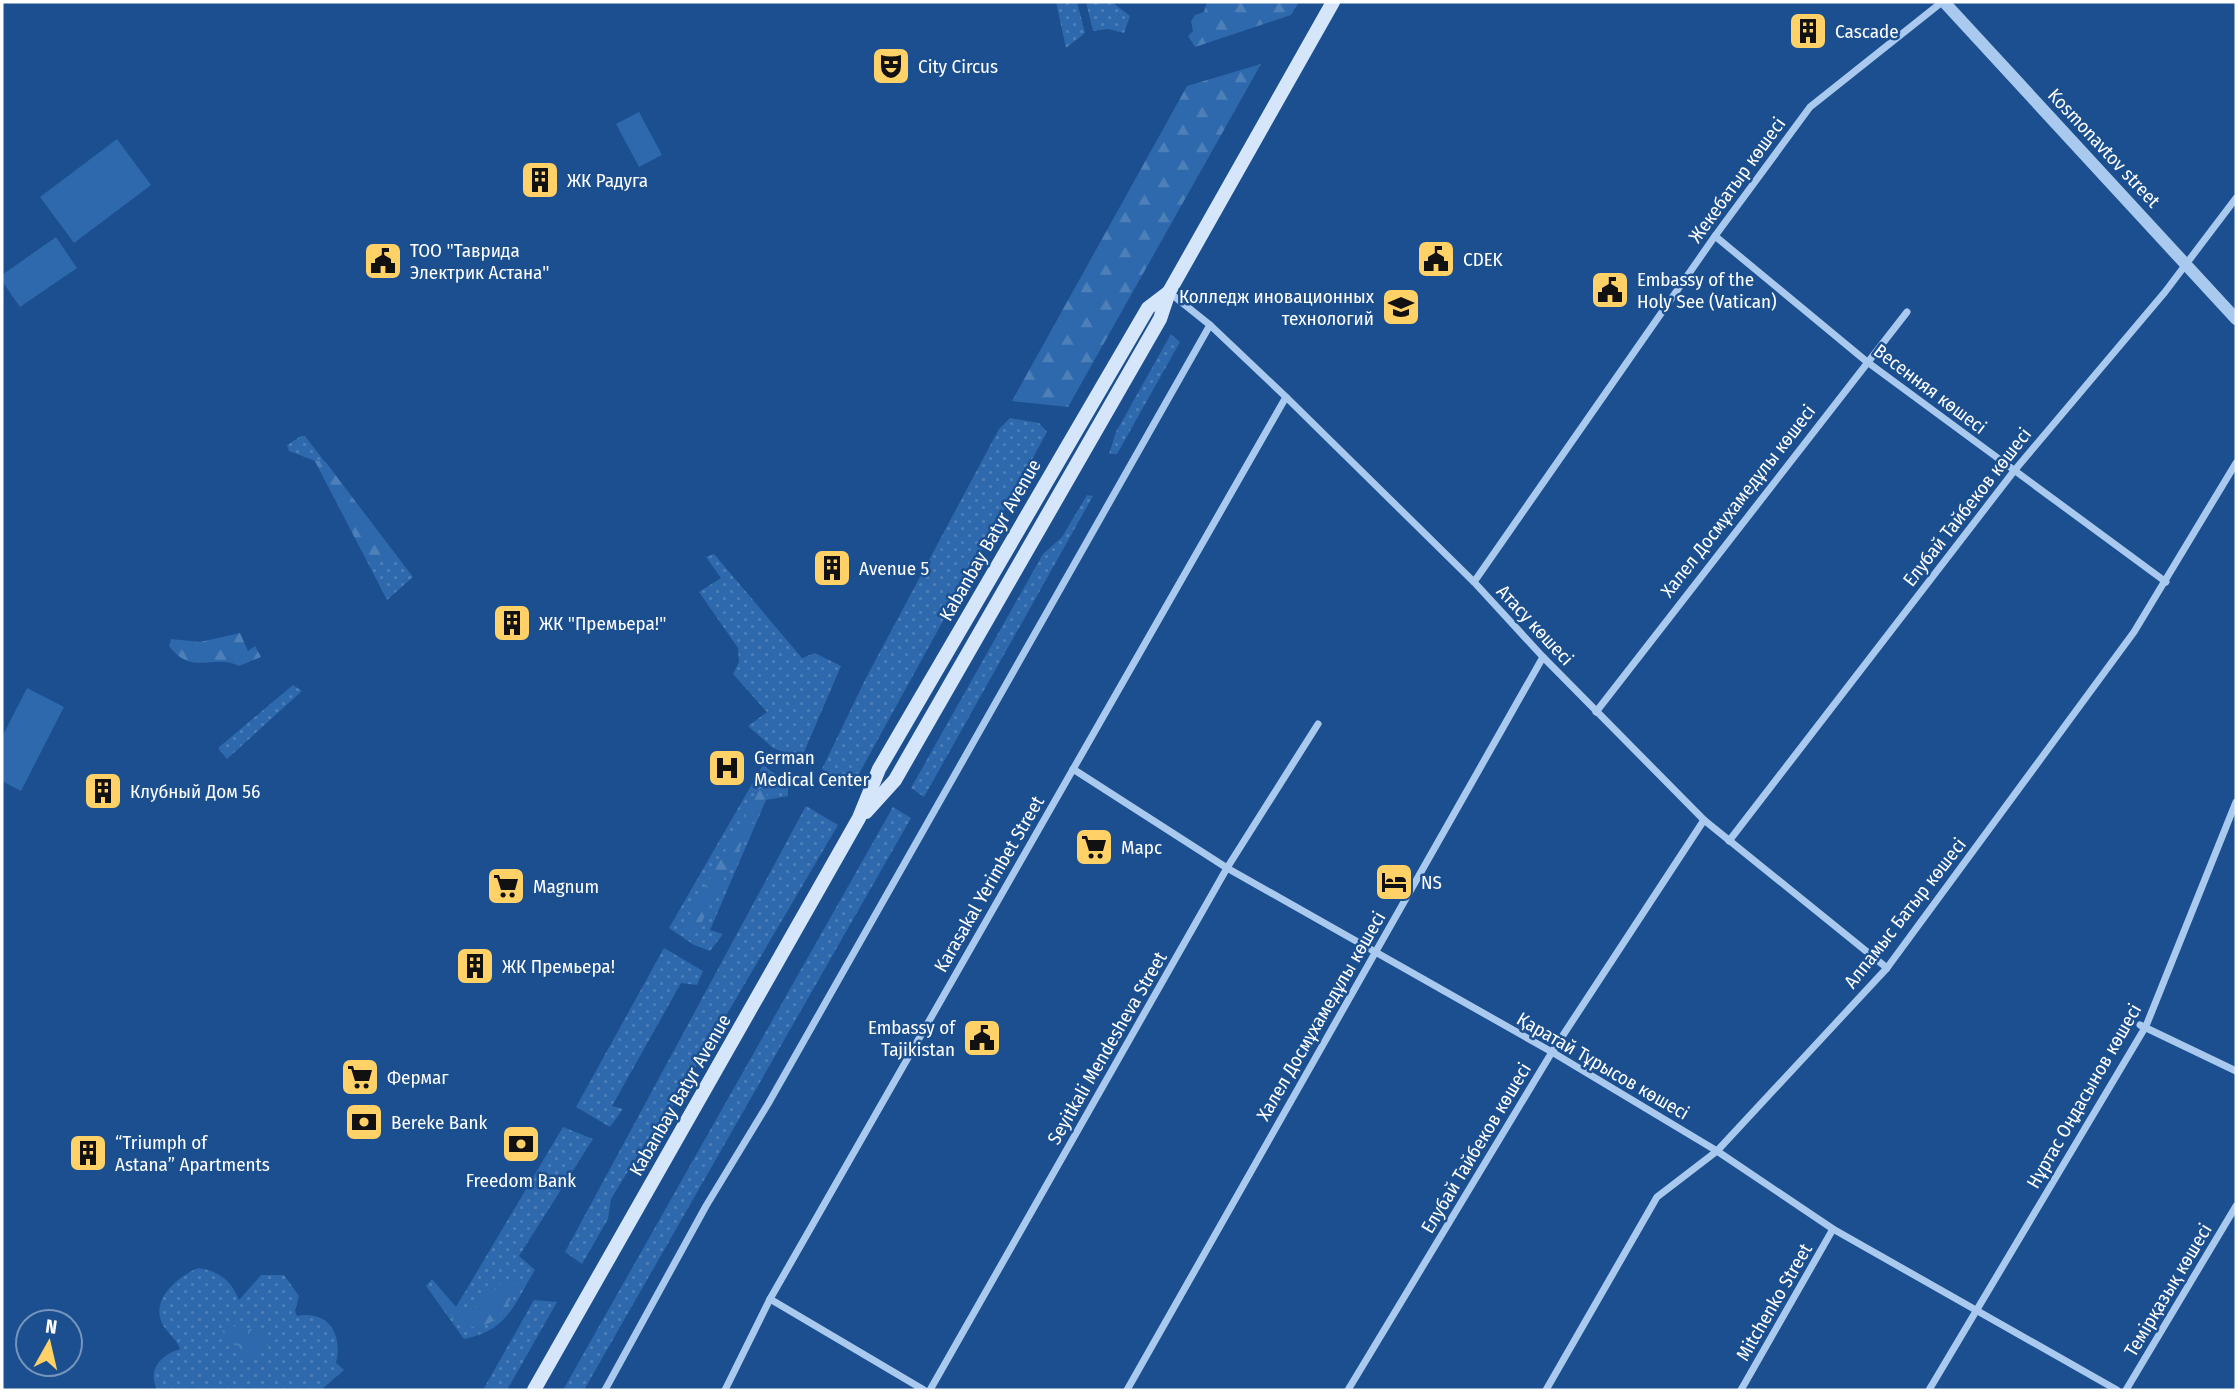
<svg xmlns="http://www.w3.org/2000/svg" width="2238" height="1392" font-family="'Fira Sans Condensed',sans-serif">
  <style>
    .grass { fill: url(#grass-dots) }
    .forest { fill: url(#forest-firs) }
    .park { fill: url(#park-crowns) }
    .garden { fill: #2e69ad }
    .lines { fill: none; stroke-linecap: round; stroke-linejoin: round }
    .minor { stroke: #a9c9ee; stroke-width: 7 }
    .tertiary { stroke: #a9c9ee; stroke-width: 12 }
    .secondary { stroke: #d6e6fa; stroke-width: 14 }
    .labels { text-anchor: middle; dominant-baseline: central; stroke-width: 5; stroke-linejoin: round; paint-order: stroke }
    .poi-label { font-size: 19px; fill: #fff; stroke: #1b4f8f; text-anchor: start }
    .street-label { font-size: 19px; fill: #fff; stroke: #1b4f8f }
  </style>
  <defs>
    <pattern id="grass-dots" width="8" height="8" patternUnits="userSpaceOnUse" patternTransform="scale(1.75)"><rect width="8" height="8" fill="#2e69ad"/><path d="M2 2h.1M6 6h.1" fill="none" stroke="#4d80b9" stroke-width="1.8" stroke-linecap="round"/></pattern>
    <pattern id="forest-firs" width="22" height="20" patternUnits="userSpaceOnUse" patternTransform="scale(1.75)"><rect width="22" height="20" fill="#2e69ad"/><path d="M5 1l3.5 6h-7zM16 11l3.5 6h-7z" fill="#4d80b9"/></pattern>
    <pattern id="park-crowns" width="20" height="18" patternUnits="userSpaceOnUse" patternTransform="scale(1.75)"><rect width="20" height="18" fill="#2e69ad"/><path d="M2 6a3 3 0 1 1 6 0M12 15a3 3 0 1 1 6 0" fill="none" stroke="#4d80b9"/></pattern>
  </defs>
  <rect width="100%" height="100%" fill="#1b4f8f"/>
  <g class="grass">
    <polygon points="1056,2 1077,2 1085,33 1066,48"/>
    <polygon points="1086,2 1112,2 1130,16 1124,33 1108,29 1093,31"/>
    <polygon points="1171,334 1180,342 1117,454 1109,454 1116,432"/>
    <polygon points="1010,418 1039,423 1047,432 850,790 822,769 866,678 999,429"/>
    <polygon points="301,436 305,436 413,577 387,600 315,461 289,451 287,445"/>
    <polygon points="1087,495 1093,496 924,797 911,788 1043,554 1062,537"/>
    <polygon points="714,554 802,658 815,653 841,666 801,759 773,748 748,726 767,712 733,674 739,662 738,648 699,592 721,578 706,557"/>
    <polygon points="293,685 302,691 227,759 218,748"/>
    <polygon points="763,765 788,784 788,796 766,800 710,930 723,934 710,951 694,945 669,928"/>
    <polygon points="806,806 838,825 660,1128 647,1140 611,1199 608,1219 582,1264 565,1252"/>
    <polygon points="893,807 911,818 584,1390 563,1390"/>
    <polygon points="664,948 703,971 697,985 681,983 612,1106 623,1109 610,1127 576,1107"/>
    <path d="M563,1127L593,1139L519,1256L535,1270C513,1305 509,1330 464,1339L426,1286L432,1279L456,1307Z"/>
    <path d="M198,1268C219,1271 231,1280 239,1300L261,1275H284L299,1296L295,1311L297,1316C329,1310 343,1335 336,1363L344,1370L321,1390H157C147,1369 161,1355 180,1349C178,1342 173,1338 168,1332C144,1305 175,1278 198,1268Z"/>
    <polygon points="534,1300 557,1302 507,1390 483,1390"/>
  </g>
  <g class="forest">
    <polygon points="1207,2 1299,2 1291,15 1195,47 1188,36 1193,31 1191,21 1195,15 1204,12"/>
    <polygon points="1261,64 1068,407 1012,401 1187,86"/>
    <polygon points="315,461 325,461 401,562 377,561 361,549"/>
    <path d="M240,633L248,651L255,646L261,657L239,666C214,653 192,677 169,646L171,639L200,642Z"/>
    <polygon points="771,778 781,781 778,789 769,791 695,935 682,928 766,779"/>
    <path d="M434,1282L461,1314L470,1312L502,1282L519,1284C501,1314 500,1328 461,1327L430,1290Z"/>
  </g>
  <path class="park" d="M235,1326C252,1327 259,1331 268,1345L262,1347V1353L248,1361L222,1331Z"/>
  <g class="garden">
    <polygon points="639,112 662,155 639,167 616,124"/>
    <polygon points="117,139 151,185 74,243 40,197"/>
    <polygon points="56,237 77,268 20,307 2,281 2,275"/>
    <polygon points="27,688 64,707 21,791 2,781 2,737"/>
  </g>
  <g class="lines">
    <g class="minor">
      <polyline points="1715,236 1866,361 2166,582"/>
      <polyline points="1170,293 1210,325 1286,397 1474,582 1543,657 1704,820 1887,968"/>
      <polyline points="1474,582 1715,236 1810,107 1942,2"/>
      <polyline points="1596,712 1907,312"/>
      <polyline points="1073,769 1227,868 1552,1052 1717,1151 1833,1229 2117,1390"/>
      <polyline points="1729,841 2014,471 2165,292 2236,198"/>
      <polyline points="2140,1025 2236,1071"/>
      <polyline points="770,1299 924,1390"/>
      <polyline points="605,1390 706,1206 768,1104 1210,325"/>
      <polyline points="725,1390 770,1299 1286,397"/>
      <polyline points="930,1390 1227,868 1318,724"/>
      <polyline points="1127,1390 1543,657"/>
      <polyline points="1348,1390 1552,1052 1704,820"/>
      <polyline points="1546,1390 1657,1197 1717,1151 1887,968 2134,632 2236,463"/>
      <polyline points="1741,1390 1833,1229"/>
      <polyline points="1929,1390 2146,1026 2236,802"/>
      <polyline points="2126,1390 2236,1206"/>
    </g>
    <polyline class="tertiary" points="1944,2 2236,319"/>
    <g class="secondary">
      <polyline points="866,812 895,780 1160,319 1169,292 1333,2"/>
      <polyline points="534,1390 859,818 879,769 1148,308 1169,292"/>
    </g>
  </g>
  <defs>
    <symbol id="building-square" viewBox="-11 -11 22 22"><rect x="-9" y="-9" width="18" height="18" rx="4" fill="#ffd166" stroke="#1b4f8f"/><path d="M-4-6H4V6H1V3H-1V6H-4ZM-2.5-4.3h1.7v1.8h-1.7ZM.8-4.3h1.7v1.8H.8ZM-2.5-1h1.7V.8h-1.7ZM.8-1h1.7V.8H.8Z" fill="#111"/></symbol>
    <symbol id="theatre-square" viewBox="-11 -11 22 22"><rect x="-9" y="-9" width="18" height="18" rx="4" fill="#ffd166" stroke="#1b4f8f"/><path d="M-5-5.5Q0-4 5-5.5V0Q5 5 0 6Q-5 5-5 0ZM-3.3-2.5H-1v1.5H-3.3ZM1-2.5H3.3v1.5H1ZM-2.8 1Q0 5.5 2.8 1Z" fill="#111"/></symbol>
    <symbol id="civic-square" viewBox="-11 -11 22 22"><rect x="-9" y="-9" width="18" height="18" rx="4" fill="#ffd166" stroke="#1b4f8f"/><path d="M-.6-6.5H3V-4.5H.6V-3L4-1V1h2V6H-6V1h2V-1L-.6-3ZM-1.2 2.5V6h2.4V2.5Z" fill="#111"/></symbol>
    <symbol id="university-square" viewBox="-11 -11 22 22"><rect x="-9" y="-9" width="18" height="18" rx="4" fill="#ffd166" stroke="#1b4f8f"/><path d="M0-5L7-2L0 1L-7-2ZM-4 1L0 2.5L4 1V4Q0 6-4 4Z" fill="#111"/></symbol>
    <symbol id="hospital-square" viewBox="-11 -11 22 22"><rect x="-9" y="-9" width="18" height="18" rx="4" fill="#ffd166" stroke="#1b4f8f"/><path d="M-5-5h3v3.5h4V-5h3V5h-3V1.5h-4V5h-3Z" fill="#111"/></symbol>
    <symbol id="supermarket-square" viewBox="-11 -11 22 22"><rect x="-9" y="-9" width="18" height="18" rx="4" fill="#ffd166" stroke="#1b4f8f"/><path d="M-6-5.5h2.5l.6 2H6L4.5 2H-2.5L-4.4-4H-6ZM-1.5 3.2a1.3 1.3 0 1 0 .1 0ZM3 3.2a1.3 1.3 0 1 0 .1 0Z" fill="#111"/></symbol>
    <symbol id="hotel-square" viewBox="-11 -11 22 22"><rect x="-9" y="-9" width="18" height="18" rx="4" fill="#ffd166" stroke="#1b4f8f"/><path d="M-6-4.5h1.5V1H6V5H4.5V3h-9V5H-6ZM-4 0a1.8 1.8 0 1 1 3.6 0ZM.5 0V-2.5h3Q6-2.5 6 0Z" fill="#111"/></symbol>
    <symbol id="bank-square" viewBox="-11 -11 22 22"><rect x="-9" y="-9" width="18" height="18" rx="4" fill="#ffd166" stroke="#1b4f8f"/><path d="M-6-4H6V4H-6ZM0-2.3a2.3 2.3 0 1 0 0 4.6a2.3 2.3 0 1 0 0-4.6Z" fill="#111"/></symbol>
  </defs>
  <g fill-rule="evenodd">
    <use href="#building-square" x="1786" y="9" width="44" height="44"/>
    <use href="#theatre-square" x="869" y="44" width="44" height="44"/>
    <use href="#building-square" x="518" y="158" width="44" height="44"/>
    <use href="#civic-square" x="1414" y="237" width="44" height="44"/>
    <use href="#civic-square" x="361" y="239" width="44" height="44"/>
    <use href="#civic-square" x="1588" y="268" width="44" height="44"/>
    <use href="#university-square" x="1379" y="285" width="44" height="44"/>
    <use href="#building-square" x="810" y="546" width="44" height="44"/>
    <use href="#building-square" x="490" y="601" width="44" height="44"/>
    <use href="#hospital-square" x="705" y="746" width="44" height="44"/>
    <use href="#building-square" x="81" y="769" width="44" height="44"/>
    <use href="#supermarket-square" x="1072" y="825" width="44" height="44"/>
    <use href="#hotel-square" x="1372" y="860" width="44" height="44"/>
    <use href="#supermarket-square" x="484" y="864" width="44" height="44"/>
    <use href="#building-square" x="453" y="944" width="44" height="44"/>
    <use href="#civic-square" x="960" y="1016" width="44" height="44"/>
    <use href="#supermarket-square" x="338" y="1055" width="44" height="44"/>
    <use href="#bank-square" x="342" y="1100" width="44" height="44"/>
    <use href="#bank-square" x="499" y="1122" width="44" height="44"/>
    <use href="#building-square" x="66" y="1131" width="44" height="44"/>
  </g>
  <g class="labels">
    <g class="poi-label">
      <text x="1835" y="31">Cascade</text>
      <text x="918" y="66">City Circus</text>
      <text x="567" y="180">ЖК Радуга</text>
      <text x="410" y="250">ТОО "Таврида<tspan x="410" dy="22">Электрик Астана"</tspan></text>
      <text x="1463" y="259">CDEK</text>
      <text x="1637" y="279">Embassy of the<tspan x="1637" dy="22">Holy See (Vatican)</tspan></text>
      <text x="1374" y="296" text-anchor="end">Колледж иновационных<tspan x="1374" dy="22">технологий</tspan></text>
      <text x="859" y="568">Avenue 5</text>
      <text x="539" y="623">ЖК "Премьера!"</text>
      <text x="754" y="757">German<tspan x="754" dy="22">Medical Center</tspan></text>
      <text x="130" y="791">Клубный Дом 56</text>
      <text x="1121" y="847">Марс</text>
      <text x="1421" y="882">NS</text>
      <text x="533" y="886">Magnum</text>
      <text x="502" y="966">ЖК Премьера!</text>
      <text x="955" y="1027" text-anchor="end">Embassy of<tspan x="955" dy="22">Tajikistan</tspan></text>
      <text x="387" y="1077">Фермаг</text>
      <text x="391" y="1122">Bereke Bank</text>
      <text x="115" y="1142">“Triumph of<tspan x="115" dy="22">Astana” Apartments</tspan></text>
      <text x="521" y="1180" text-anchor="middle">Freedom Bank</text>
    </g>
    <g class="street-label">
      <text transform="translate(2104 148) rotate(47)">Kosmonavtov street</text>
      <text transform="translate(1737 180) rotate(-54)">Жекебатыр көшесі</text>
      <text transform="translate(1930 389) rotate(37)">Весенняя көшесі</text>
      <text transform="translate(1738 501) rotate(-52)">Халел Досмұхамедұлы көшесі</text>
      <text transform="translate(1967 507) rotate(-52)">Елубай Тайбеков көшесі</text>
      <text transform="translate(990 540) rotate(-60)">Kabanbay Batyr Avenue</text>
      <text transform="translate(1535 625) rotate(47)">Атасу көшесі</text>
      <text transform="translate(989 884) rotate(-60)">Karasakal Yerimbet Street</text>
      <text transform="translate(1905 913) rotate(-52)">Алпамыс Батыр көшесі</text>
      <text transform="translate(1321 1016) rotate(-60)">Халел Досмұхамедұлы көшесі</text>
      <text transform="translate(1107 1048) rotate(-60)">Seyitkali Mendesheva Street</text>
      <text transform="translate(1603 1066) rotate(30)">Қаратай Тұрысов көшесі</text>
      <text transform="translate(680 1095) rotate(-60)">Kabanbay Batyr Avenue</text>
      <text transform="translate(2084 1096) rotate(-60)">Нұртас Оңдасынов көшесі</text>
      <text transform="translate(1476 1148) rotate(-59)">Елубай Тайбеков көшесі</text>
      <text transform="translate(2168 1290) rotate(-59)">Темірқазық көшесі</text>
      <text transform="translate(1774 1302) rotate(-60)">Mitchenko Street</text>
    </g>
  </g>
  <rect width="2238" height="1392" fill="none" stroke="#ffffff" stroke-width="7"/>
  <g transform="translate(49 1343) rotate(8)"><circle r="33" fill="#1b4f8f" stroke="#7695bc" stroke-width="2"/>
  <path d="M0-5L12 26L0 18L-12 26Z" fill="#ffd166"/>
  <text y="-10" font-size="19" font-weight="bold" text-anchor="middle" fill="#ffffff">N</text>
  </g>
</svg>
